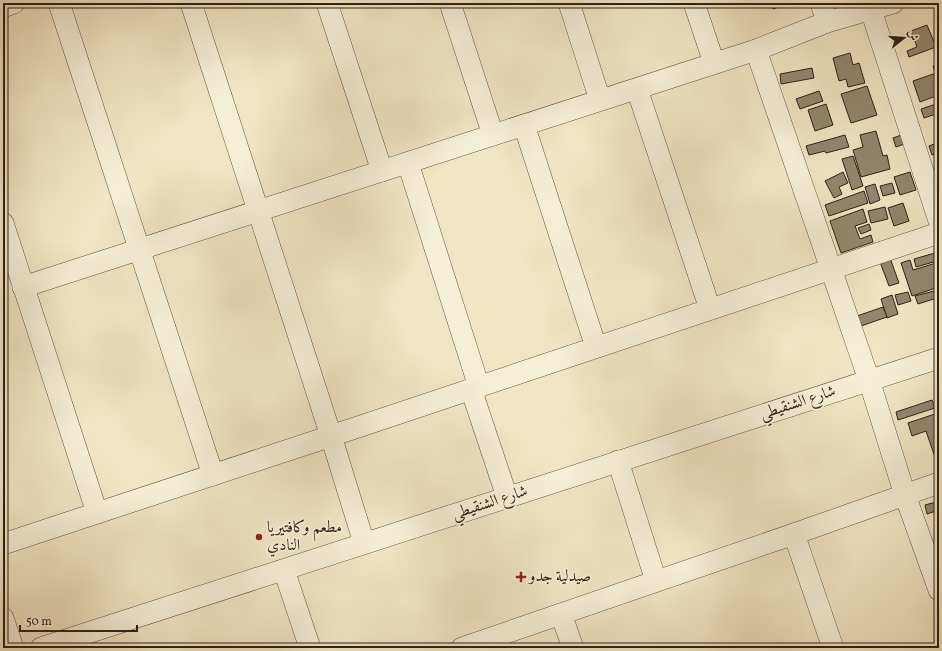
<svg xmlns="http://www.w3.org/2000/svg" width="942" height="651" font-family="Vollkorn,Amiri,serif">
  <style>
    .building { fill: #93876f; stroke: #2e2015 }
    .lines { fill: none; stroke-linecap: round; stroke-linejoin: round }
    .minor-casing { stroke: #5f5240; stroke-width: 22 }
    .minor { stroke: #f6efd8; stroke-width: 21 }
    .poi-dot { fill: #8f2418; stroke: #f6efd8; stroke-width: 1.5 }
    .labels { text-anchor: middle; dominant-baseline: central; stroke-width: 3.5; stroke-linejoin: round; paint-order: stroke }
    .street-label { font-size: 16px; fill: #2e2015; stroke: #f6efd8 }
    .poi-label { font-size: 16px; fill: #2e2015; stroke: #f6efd8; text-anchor: start }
  </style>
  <rect width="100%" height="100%" fill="#f1e6c3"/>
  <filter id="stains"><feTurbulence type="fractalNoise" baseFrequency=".005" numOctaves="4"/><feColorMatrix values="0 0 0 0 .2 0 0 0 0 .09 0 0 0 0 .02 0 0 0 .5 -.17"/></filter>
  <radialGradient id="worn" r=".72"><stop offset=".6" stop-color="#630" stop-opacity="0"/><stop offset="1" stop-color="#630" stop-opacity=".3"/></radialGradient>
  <g class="building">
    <polygon points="771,3 788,3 788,4 773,9"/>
    <polygon points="927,25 936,47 909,57 907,51 917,47 911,31"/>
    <polygon points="850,53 853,65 859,63 865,83 848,87 846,79 839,81 833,58"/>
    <polygon points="939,64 939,72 935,73 933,66"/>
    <polygon points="812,68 814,78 781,84 780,74"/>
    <polygon points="939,72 939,95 920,102 913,81"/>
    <polygon points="867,86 877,115 851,123 841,94"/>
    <polygon points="819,91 823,101 800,109 796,99"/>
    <polygon points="939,103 939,122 936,114 924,118 921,109"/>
    <polygon points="826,104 833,125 815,131 808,110"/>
    <polygon points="876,131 883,156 887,155 890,169 861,177 853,150 863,147 860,135"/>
    <polygon points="904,134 907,143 896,147 893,138"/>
    <polygon points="845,135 849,147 826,153 825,151 809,155 806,146"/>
    <polygon points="939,142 939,153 932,155 929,146"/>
    <polygon points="853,156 863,186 852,190 842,159"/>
    <polygon points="843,172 848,183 839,187 842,194 834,198 825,181"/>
    <polygon points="910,172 916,190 900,195 894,177"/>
    <polygon points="892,183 895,193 883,196 880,186"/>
    <polygon points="875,184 880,200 870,204 865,187"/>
    <polygon points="864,191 868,203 829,216 825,205"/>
    <polygon points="903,203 909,221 894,226 888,208"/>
    <polygon points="885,207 888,219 871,223 868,211"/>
    <polygon points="863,209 867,222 855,226 860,239 871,235 873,242 841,253 830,221"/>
    <polygon points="869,224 871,230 861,234 858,228"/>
    <polygon points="935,253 937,261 916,267 914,259"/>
    <polygon points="890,258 899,283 889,286 880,262"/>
    <polygon points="910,260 913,270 936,263 939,272 939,287 912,296 901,263"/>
    <polygon points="934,291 937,298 918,304 915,296"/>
    <polygon points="908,292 911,301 898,305 895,295"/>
    <polygon points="892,295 898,314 887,318 881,299"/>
    <polygon points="883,307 887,317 861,326 857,316"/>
    <polygon points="932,400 935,408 898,420 896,412"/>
    <polygon points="938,413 939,415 939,469 926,431 912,436 908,423"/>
    <polygon points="936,502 939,510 927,514 925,505"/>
  </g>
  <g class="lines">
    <defs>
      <g id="minor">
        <polyline points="59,3 213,475"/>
        <polyline points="191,3 331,436 364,543"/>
        <polyline points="327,3 382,171"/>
        <polyline points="450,3 493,135"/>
        <polyline points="569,3 600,100"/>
        <polyline points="694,3 714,63"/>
        <polyline points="821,3 827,22"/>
        <polyline points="3,7 14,3"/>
        <polyline points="871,10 939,221"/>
        <polyline points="756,50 869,380 905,495 939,590"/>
        <polyline points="637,89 710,309"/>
        <polyline points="524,125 596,347"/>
        <polyline points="408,163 479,387"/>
        <polyline points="3,223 97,513"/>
        <polyline points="23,287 756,50 827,22 893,3"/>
        <polyline points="471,389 507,497"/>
        <polyline points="618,461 656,581"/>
        <polyline points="794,534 833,648"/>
        <polyline points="3,544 331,436 939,233"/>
        <polyline points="284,570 310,648"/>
        <polyline points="561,614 573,648"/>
        <polyline points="3,618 13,648"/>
        <polyline points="41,648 939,358"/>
        <polyline points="462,648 794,534 939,483"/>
      </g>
    </defs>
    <use href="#minor" class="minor-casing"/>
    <use href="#minor" class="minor"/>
  </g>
  <g class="poi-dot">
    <circle cx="259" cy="537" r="4"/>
    <path d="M519 571h4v4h4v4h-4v4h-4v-4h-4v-4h4z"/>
  </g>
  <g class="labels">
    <g class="street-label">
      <text transform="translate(798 403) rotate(-18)">شارع الشنقيطي</text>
      <text transform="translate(490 503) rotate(-18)">شارع الشنقيطي</text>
    </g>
    <g class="poi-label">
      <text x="267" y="528">مطعم وكافتيريا<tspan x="267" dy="18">النادي</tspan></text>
      <text x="529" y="577">صيدلية جدو</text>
    </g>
  </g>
  <rect width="942" height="651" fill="none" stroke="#f1e6c3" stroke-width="16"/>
  <rect x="4" y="4" width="934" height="643" fill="none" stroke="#2e2015" stroke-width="2"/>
  <rect x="8" y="8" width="926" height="635" fill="none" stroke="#2e2015"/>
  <g transform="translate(904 38) rotate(73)" stroke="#f6efd8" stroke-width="3" paint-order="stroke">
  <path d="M0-3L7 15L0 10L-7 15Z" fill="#2e2015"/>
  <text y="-6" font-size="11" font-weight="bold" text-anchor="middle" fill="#2e2015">ش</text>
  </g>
  <path d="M20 625v6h117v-6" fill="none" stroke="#2e2015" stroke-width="2"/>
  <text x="26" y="625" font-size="12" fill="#2e2015" stroke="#f6efd8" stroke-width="3" paint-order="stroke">50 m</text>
  <rect width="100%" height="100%" filter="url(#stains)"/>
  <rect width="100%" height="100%" fill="url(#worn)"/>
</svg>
